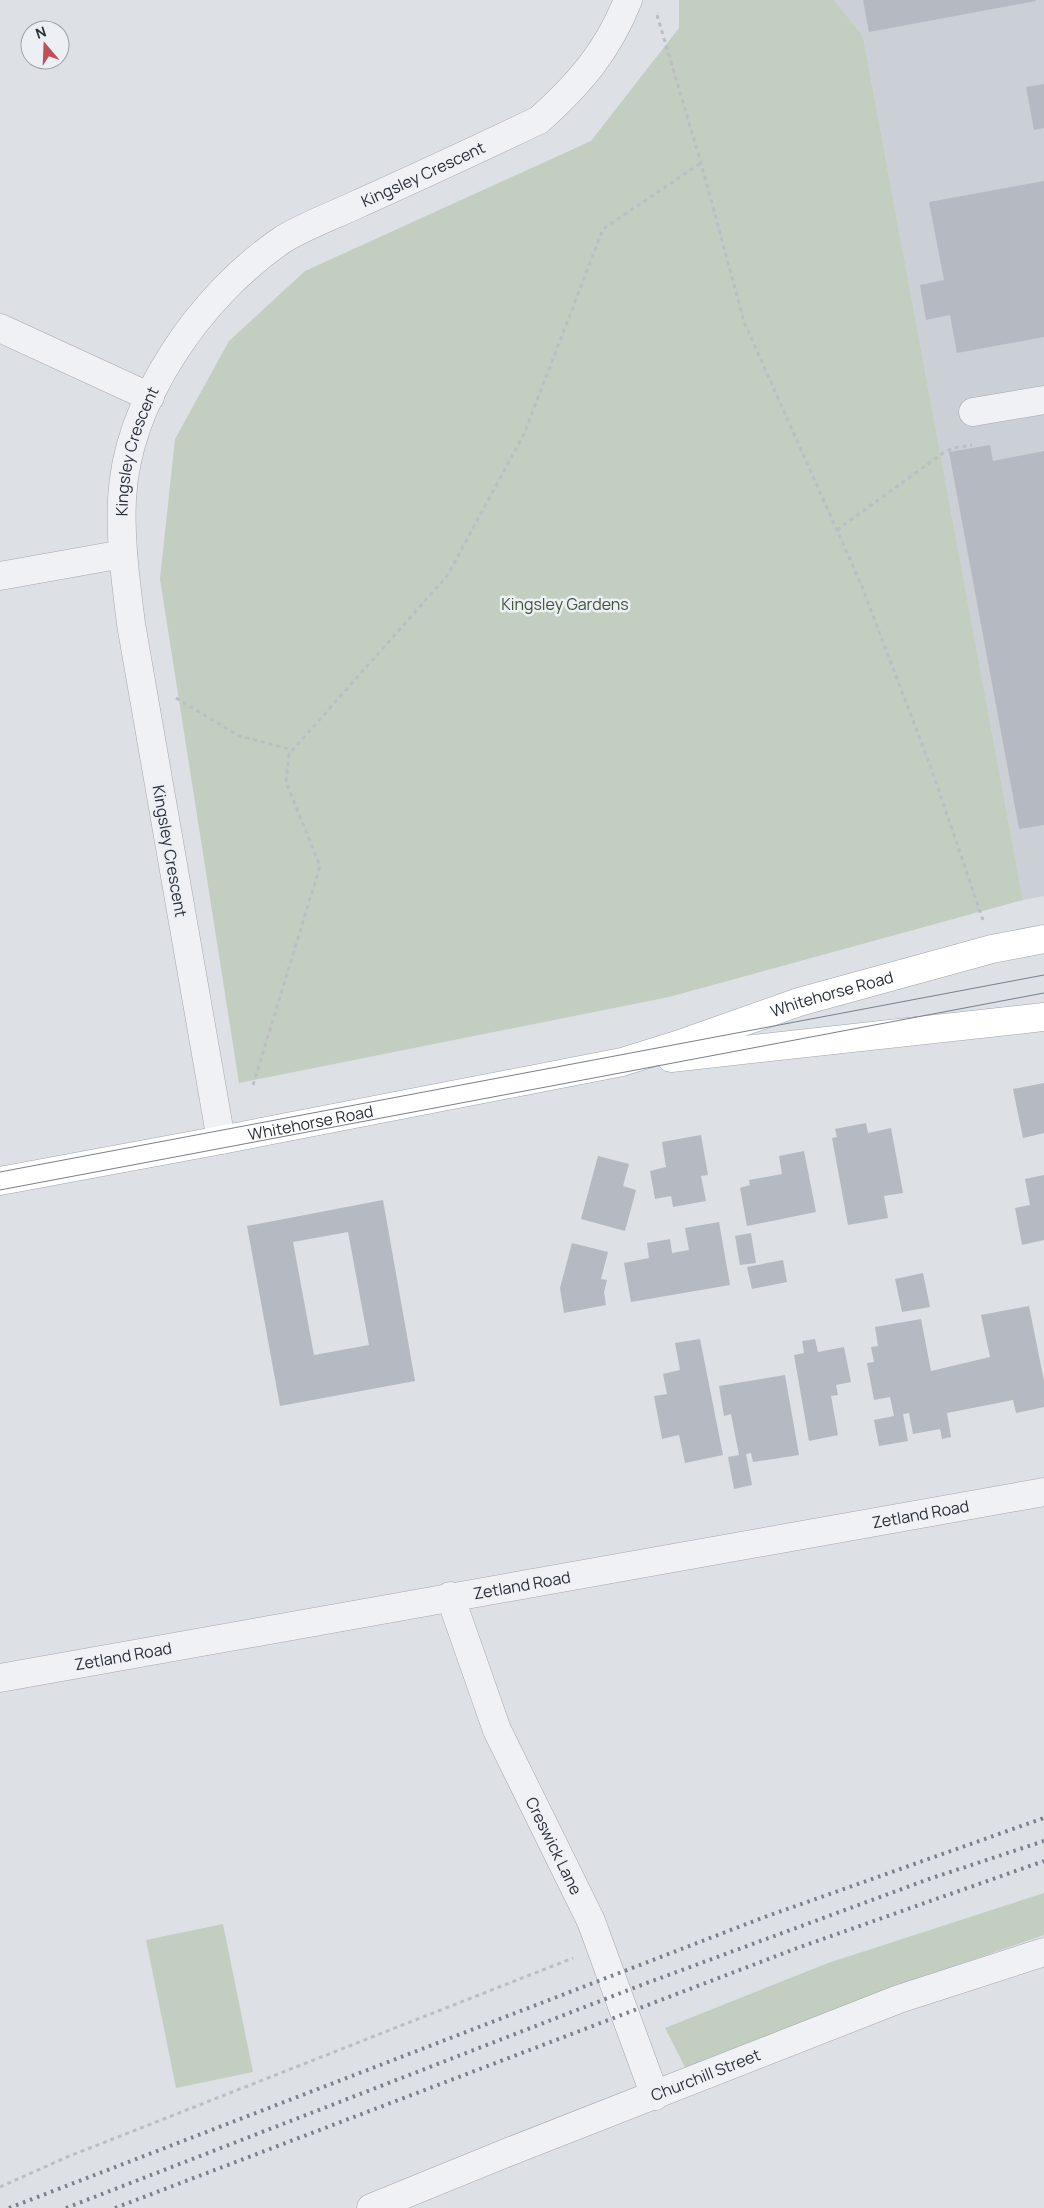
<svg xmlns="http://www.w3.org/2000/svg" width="1044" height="2208" font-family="Manrope,sans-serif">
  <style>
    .built { fill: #cbcfd6 }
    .green { fill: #c2cebf }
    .building { fill: #b5b9c1; fill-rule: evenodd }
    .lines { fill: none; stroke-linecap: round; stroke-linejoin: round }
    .minor-casing { stroke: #a3a7ae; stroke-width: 29 }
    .major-casing { stroke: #9ea4b0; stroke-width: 29 }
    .path { stroke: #bbbec4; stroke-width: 3; stroke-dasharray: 4 4; stroke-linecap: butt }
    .minor { stroke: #eff1f4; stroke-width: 28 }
    .major { stroke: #fff; stroke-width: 28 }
    .tram { stroke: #787f8d; stroke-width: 1 }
    .rail { stroke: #787f8d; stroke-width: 4; stroke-dasharray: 2.5 5; stroke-linecap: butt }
    .labels { text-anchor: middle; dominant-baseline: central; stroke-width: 5; stroke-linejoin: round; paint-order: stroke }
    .street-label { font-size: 16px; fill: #282e3a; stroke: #eceff3 }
    .park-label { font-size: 16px; fill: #3b5537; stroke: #eceff3 }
  </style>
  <rect width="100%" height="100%" fill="#dde0e5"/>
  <polygon class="built" points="834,0 1044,0 1044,896 1023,900 863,36"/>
  <g class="green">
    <polygon points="679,0 834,0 863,36 1023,900 669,997 239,1083 160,579 175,439 229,341 305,271 591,141 679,28"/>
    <polygon points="1044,1893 1044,1935 895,1987 686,2069 665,2028 828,1963"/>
    <polygon points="223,1924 253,2072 176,2088 146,1940"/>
  </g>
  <g class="building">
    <polygon points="863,0 1036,0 1036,1 869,32"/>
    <polygon points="1044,84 1044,128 1034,130 1026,87"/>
    <polygon points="1044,181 1044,337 957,353 950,315 926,320 920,285 944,280 929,202"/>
    <polygon points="990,445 993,461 1044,451 1044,825 1019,829 949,452"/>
    <polygon points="1044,1083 1044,1133 1023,1138 1013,1089"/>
    <polygon points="866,1123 868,1133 891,1128 903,1193 884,1196 888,1218 848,1225 832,1138 837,1137 835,1129"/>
    <polygon points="701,1135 708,1175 701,1176 706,1201 673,1207 671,1196 655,1199 650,1171 666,1167 662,1142"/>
    <polygon points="804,1151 816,1212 747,1226 740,1188 750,1185 749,1180 782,1174 779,1156"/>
    <polygon points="598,1156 629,1164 623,1186 636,1190 625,1231 581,1219"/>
    <polygon points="1044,1175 1044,1240 1022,1245 1015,1208 1030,1205 1025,1179"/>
    <path d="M383,1200L415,1381L280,1406L247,1226ZM348,1232L369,1345L314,1355L293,1242Z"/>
    <polygon points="719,1222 730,1285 631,1302 624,1263 649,1258 647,1243 670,1239 672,1253 689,1250 685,1228"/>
    <polygon points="751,1233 756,1263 740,1265 735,1236"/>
    <polygon points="572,1243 608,1252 601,1279 607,1280 604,1292 606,1305 564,1313 560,1288"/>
    <polygon points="783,1260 787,1282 752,1289 747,1267"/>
    <polygon points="923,1273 930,1307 902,1312 895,1279"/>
    <polygon points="1029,1306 1044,1381 1044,1407 1016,1413 1013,1400 947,1413 951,1437 942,1439 940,1429 913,1434 909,1413 903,1414 908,1441 879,1446 874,1420 894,1416 890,1397 874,1400 867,1363 874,1362 871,1347 878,1346 875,1327 921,1319 931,1371 990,1357 981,1315"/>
    <polygon points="700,1339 723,1455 685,1463 679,1435 662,1439 654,1396 667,1394 663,1374 680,1370 675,1343"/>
    <polygon points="815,1339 818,1352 844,1347 851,1382 836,1385 838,1395 831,1396 838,1435 809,1441 794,1355 804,1353 802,1341"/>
    <polygon points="785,1375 799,1455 753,1462 751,1453 746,1454 752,1485 734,1489 728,1457 739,1455 731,1414 724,1416 719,1386"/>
  </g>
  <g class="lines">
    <defs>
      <g id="minor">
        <polyline points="0,328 150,397"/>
        <polyline points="973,412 1044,400"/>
        <polyline points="0,576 123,554"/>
        <path id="s1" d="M221,1140L131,624C126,583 120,541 122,499C127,400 201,295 282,240C302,227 337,214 360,203C420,176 480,148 539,120C579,84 608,51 628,0"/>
        <path id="s2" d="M450,1596L497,1730L591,1921L655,2096"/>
        <path id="s3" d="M0,1678L1044,1492"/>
        <path id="s4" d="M371,2208L511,2151L899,1999L1044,1952"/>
      </g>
      <g id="major">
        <polyline points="671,1058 1044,1017"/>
        <path id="s5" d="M0,1181L221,1140L622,1062L683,1043L799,1002L992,949L1044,939"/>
      </g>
    </defs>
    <use href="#minor" class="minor-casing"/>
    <use href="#major" class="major-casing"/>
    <g class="path">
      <polyline points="657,15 701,163 744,322 861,584 930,765 983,920"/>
      <polyline points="837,530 943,453 953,448 972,445"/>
      <polyline points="176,698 239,736 293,750"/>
      <polyline points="253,1085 320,866 286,782 289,754 447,576 524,434 603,229 701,163"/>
      <polyline points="0,2187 67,2157 573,1958"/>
    </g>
    <use href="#minor" class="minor"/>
    <use href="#major" class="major"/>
    <g class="tram">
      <polyline points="0,1172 1044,975"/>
      <polyline points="0,1190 1044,993"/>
    </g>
    <g class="rail">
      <polyline points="9,2208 762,1918 1044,1818"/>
      <polyline points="66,2208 644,1984 929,1879 1044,1841"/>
      <polyline points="115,2208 800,1947 1044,1861"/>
    </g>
  </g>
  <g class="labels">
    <g class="street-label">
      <text stroke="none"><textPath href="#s1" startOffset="1119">Kingsley Crescent</textPath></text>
      <text stroke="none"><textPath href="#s1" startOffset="699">Kingsley Crescent</textPath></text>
      <text transform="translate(170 851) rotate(80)">Kingsley Crescent</text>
      <text stroke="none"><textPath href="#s5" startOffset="854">Whitehorse Road</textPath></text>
      <text stroke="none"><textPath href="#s5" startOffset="316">Whitehorse Road</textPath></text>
      <text stroke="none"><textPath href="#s3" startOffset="935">Zetland Road</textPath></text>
      <text stroke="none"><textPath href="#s3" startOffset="530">Zetland Road</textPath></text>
      <text stroke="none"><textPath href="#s3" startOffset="125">Zetland Road</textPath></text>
      <text stroke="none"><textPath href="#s2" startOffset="271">Creswick Lane</textPath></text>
      <text stroke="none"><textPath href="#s4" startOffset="360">Churchill Street</textPath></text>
    </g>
    <g class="park-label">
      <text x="565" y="604">Kingsley Gardens</text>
    </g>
  </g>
  <g transform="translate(45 45) rotate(341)"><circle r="24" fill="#eceff3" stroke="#9ea2a9"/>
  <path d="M0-4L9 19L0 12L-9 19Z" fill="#c04d5a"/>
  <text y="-8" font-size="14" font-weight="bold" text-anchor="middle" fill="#282e3a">N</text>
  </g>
</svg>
